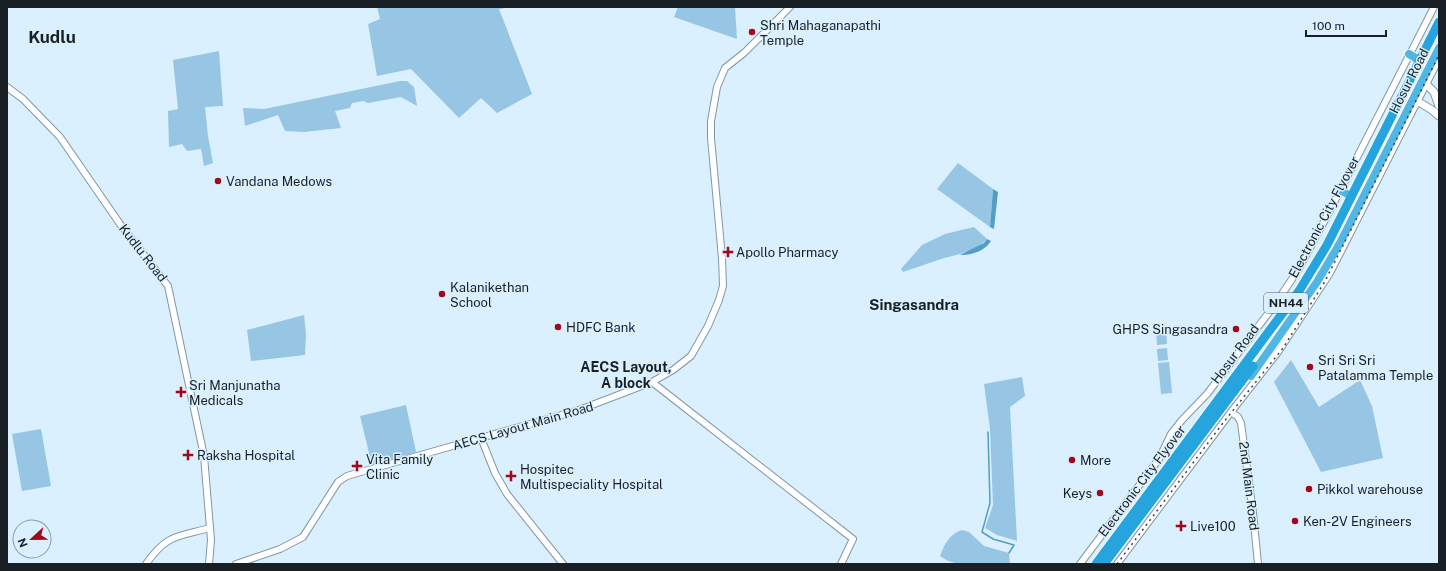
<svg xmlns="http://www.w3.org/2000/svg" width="1446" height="571" font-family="'Public Sans',sans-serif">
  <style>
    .green { fill: #96c6e3 }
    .water { fill: #539dc6 }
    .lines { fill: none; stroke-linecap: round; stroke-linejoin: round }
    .stream { stroke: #539dc6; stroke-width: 1.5 }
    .tertiary-casing { stroke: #8297a4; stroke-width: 8 }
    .secondary-casing { stroke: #8297a4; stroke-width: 9 }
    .trunk-casing { stroke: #fff; stroke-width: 10 }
    .motorway-casing { stroke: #fff; stroke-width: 11 }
    .tertiary { stroke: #fff; stroke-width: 6 }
    .secondary { stroke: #fff; stroke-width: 7 }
    .trunk { stroke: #52b6e4; stroke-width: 8 }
    .motorway { stroke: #26a4de; stroke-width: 9 }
    .rail { stroke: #333d44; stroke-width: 1.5; stroke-dasharray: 2 4; stroke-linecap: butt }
    .poi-dot { fill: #a3071a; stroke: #daf0fe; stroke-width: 1.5 }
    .labels { text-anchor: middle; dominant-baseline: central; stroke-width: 3; stroke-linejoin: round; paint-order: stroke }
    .shield { fill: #daf0fe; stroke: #525e66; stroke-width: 1 }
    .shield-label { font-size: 12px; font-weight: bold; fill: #182025 }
    .poi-label { font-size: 13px; fill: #182025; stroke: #daf0fe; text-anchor: start }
    .street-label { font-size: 13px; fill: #182025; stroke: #daf0fe }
    .neighbourhood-label { font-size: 14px; font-weight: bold; fill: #182025; stroke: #daf0fe }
    .quarter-label { font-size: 15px; font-weight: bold; fill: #182025; stroke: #daf0fe }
    .district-label { font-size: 17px; font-weight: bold; fill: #182025; stroke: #daf0fe }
  </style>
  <rect width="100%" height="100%" fill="#daf0fe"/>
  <g class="green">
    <polygon points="377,7 512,7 499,9 532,94 497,113 481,98 459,118 411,69 377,76 368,24 380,19"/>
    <polygon points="678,7 735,7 737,39 674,17"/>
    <polygon points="219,51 223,106 205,107 208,136 213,163 204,166 201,149 187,151 182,144 169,147 168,111 178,109 173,60"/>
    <polygon points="400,81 407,81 414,87 417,106 401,97 368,103 363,101 352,103 350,108 335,111 341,128 304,132 285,131 278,115 245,126 243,108 264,109"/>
    <polygon points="958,163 993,189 990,227 937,189"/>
    <path d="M974,227L987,239C975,253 957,254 941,259C928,263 916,268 903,272L901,269L922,245L945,234Z"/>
    <polygon points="304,315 306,334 305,355 251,361 247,330"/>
    <polygon points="1166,329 1167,344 1157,345 1156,330"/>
    <polygon points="1167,348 1168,360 1158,361 1157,349"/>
    <polygon points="1291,360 1319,407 1360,380 1372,406 1383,458 1321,472 1274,382"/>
    <polygon points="1169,362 1172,393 1161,394 1158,363"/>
    <polygon points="1022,377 1025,396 1010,407 1017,541 997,535 985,528 993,505 990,429 984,384"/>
    <polygon points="406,405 416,452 372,465 360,416"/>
    <polygon points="41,429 51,486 22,491 12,434"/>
    <path d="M962,530L969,532L984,546L1009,553L1010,564C989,564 958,570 940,556C944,545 949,534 962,530Z"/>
  </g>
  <g class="water">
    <polygon points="993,189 998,192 994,229 990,227"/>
    <path d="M987,239L991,241C986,250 971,256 960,255L984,243Z"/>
  </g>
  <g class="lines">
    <polyline class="stream" points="988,432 990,503 982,532 993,539 1014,545 1009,553"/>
    <defs>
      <g id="tertiary">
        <polyline points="7,87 23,99 60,137 120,224 168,286 204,456 211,540 209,564"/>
        <polyline points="652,382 853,539 841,564"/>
        <polyline points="1231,412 1238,417 1241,423 1253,513 1258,564"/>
        <polyline points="481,438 495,473 507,494 563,564"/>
        <path d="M146,564C167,534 177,537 210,528"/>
        <polyline points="236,564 280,549 303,537 338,482 347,476 579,410 652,382 673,370 691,356 708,326 719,300 723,286 722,258 711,138 711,121 717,87 725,68 744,53 790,7"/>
        <polyline points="1080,564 1159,459 1171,434 1182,420 1207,394 1276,303 1298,270 1328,214 1434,7"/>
        <polyline points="1117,564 1231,412 1278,352 1330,273 1439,59"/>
      </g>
      <g id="secondary">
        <polyline points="1426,84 1434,92 1439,106"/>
        <polyline points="1414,99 1432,110 1439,116"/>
      </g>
      <g id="trunk">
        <polyline points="1409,54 1417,59"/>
        <polyline points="1340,190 1349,195"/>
        <polyline points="1251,376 1317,282 1340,243 1439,48"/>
      </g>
      <g id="motorway">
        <polyline points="1096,564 1299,291 1327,245 1439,22"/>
        <polyline points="1104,564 1253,366"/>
      </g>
    </defs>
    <use href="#tertiary" class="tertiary-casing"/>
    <use href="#secondary" class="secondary-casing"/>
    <use href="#trunk" class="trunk-casing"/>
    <use href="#motorway" class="motorway-casing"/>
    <use href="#tertiary" class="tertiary"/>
    <use href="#secondary" class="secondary"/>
    <use href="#trunk" class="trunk"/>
    <use href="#motorway" class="motorway"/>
    <polyline class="rail" points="1117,564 1223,423 1283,348 1324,283 1439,55"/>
  </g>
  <g class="poi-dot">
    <circle cx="752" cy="32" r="4"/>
    <circle cx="218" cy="181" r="4"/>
    <path d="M726 246h4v4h4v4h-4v4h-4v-4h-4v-4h4z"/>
    <circle cx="442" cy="294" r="4"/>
    <circle cx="558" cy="327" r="4"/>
    <circle cx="1236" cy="329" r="4"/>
    <circle cx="1310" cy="367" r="4"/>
    <path d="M179 386h4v4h4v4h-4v4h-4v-4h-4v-4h4z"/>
    <path d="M186 449h4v4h4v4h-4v4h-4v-4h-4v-4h4z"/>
    <circle cx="1072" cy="460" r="4"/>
    <path d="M355 460h4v4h4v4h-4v4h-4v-4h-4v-4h4z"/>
    <path d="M509 470h4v4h4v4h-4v4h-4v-4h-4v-4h4z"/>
    <circle cx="1309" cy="489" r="4"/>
    <circle cx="1100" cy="493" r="4"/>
    <circle cx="1295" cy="521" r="4"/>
    <path d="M1179 520h4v4h4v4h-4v4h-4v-4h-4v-4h4z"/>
  </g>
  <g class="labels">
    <rect class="shield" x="1264" y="293" width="44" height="20" rx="3"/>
    <g class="shield-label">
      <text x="1286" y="303">NH44</text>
    </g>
    <g class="poi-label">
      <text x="760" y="25">Shri Mahaganapathi<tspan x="760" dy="15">Temple</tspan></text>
      <text x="226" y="181">Vandana Medows</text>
      <text x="736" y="252">Apollo Pharmacy</text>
      <text x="450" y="287">Kalanikethan<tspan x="450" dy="15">School</tspan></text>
      <text x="566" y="327">HDFC Bank</text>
      <text x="1228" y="329" text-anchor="end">GHPS Singasandra</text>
      <text x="1318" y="360">Sri Sri Sri<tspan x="1318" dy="15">Patalamma Temple</tspan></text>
      <text x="189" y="385">Sri Manjunatha<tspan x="189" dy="15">Medicals</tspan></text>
      <text x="197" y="455">Raksha Hospital</text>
      <text x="366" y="459">Vita Family<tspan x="366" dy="15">Clinic</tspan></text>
      <text x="1080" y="460">More</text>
      <text x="520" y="469">Hospitec<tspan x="520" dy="15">Multispeciality Hospital</tspan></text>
      <text x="1317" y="489">Pikkol warehouse</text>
      <text x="1092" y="493" text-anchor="end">Keys</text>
      <text x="1303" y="521">Ken-2V Engineers</text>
      <text x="1190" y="526">Live100</text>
    </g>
    <g class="street-label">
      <text transform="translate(1409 81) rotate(-63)">Hosur Road</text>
      <text transform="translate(1324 217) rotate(-62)">Electronic City Flyover</text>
      <text transform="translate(143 253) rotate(52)">Kudlu Road</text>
      <text transform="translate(1235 354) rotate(-53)">Hosur Road</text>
      <text transform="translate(523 426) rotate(-16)">AECS Layout Main Road</text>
      <text transform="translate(1142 481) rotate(-53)">Electronic City Flyover</text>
      <text transform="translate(1249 486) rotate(83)">2nd Main Road</text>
    </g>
    <g class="neighbourhood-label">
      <text x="626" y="367">AECS Layout,<tspan x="626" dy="16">A block</tspan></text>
    </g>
    <g class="quarter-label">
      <text x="914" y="304">Singasandra</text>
    </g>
    <g class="district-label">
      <text x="52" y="37">Kudlu</text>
    </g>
  </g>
  <rect width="1446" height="571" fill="none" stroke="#182025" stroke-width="16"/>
  <g transform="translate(32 539) rotate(248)"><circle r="19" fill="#daf0fe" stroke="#8c9da7"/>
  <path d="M0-3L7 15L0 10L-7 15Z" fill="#a3071a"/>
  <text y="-6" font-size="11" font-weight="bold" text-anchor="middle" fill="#182025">N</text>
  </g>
  <path d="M1306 30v6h80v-6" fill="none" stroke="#182025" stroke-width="2"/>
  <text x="1312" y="30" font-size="12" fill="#182025" stroke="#daf0fe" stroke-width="3" paint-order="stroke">100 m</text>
</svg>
